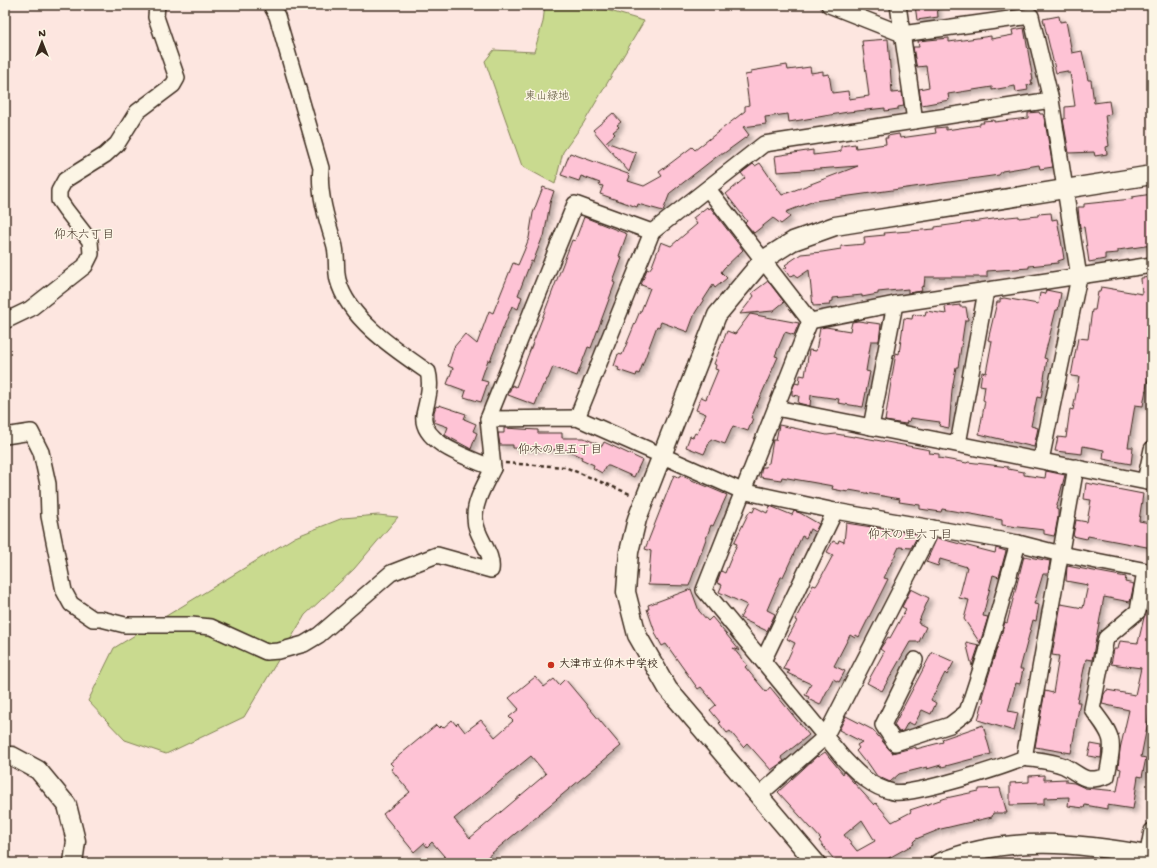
<svg xmlns="http://www.w3.org/2000/svg" width="1157" height="868" font-family="'Gochi Hand','Klee One',sans-serif">
  <style>
    .green { fill: #c9da8f; stroke: #828256 }
    .building { fill: #fec3d5; stroke: #3b2a1e; fill-rule: evenodd; filter: url(#shadow) }
    .lines { fill: none; stroke-linecap: round; stroke-linejoin: round }
    .minor-casing { stroke: #3b2a1e; stroke-width: 18 }
    .tertiary-casing { stroke: #3b2a1e; stroke-width: 21 }
    .path { stroke: #3b2a1e; stroke-width: 2.5; stroke-dasharray: 4 3; stroke-linecap: butt }
    .minor { stroke: #fcf5e5; stroke-width: 15 }
    .tertiary { stroke: #fcf5e5; stroke-width: 18 }
    .poi-dot { fill: #c8321e; stroke: #fcf5e5; stroke-width: 1.5 }
    .labels { text-anchor: middle; dominant-baseline: central; stroke-width: 3; stroke-linejoin: round; paint-order: stroke }
    .park-label { font-size: 11px; fill: #5e563a; stroke: #fcf5e5 }
    .poi-label { font-size: 11px; font-weight: bold; fill: #3b2a1e; stroke: #fcf5e5; text-anchor: start }
    .neighbourhood-label { font-size: 12px; fill: #3b2a1e; stroke: #fcf5e5 }
  </style>
  <defs>
    <filter id="shadow"><feDropShadow dx="3.5" dy="3.5" stdDeviation="2" flood-color="#0004"/></filter>
  </defs>
  <rect width="100%" height="100%" fill="#fde6e0"/>
  <filter id="ink" filterUnits="userSpaceOnUse"><feTurbulence type="fractalNoise" baseFrequency=".025" numOctaves="2"/><feDisplacementMap in="SourceGraphic" scale="8" xChannelSelector="R" yChannelSelector="G"/><feConvolveMatrix kernelMatrix="1 2 1 2 8 2 1 2 1" color-interpolation-filters="sRGB"/></filter>
  <g filter="url(#ink)">
    <g class="green">
      <polygon points="545,5 590,5 644,21 583,124 563,152 555,184 522,166 485,61 494,50 534,52 543,22"/>
      <polygon points="378,515 398,517 354,569 305,615 244,717 166,754 125,740 88,701 114,648 295,537 343,518"/>
    </g>
    <g class="building">
      <polygon points="915,5 937,5 938,17 917,20"/>
      <polygon points="1059,16 1060,22 1066,21 1072,53 1082,51 1088,80 1091,80 1094,103 1109,101 1111,114 1105,115 1109,146 1106,147 1107,154 1095,156 1094,152 1069,153 1063,119 1065,119 1065,107 1075,106 1070,73 1067,73 1067,71 1056,73 1043,19"/>
      <polygon points="1024,28 1033,80 1031,80 1032,84 1027,85 1028,90 1016,92 1015,86 992,90 992,87 948,94 949,100 922,105 919,89 929,87 926,66 917,67 916,64 913,47 919,47 918,41 949,38 949,42 991,36 991,39 1013,35 1012,30"/>
      <polygon points="888,39 892,93 902,92 904,106 898,107 898,109 885,111 885,108 848,112 789,122 788,114 765,117 766,124 743,127 749,135 723,154 720,154 670,193 663,211 638,204 637,207 600,194 603,186 599,185 600,183 581,176 579,181 561,175 570,153 628,174 630,176 628,181 644,186 662,176 659,172 692,147 695,150 745,111 745,106 749,105 745,75 751,74 751,71 787,65 788,70 810,67 811,73 823,71 823,75 829,74 832,93 848,91 849,99 869,96 862,41"/>
      <polygon points="1039,112 1040,114 1043,114 1045,122 1053,167 1040,169 1039,165 1002,171 999,175 814,201 786,212 790,217 781,224 773,218 754,233 745,223 747,221 726,194 745,178 741,173 753,164 755,166 760,163 782,195 858,166 777,172 775,156 813,150 813,155 838,152 841,151 841,146 855,144 856,148 886,144 885,138 888,138 887,136 899,134 900,138 936,133 935,128 946,127 946,130 980,125 980,123 984,123 983,121 994,120 994,122 1028,118 1028,113"/>
      <polygon points="613,113 621,122 617,125 619,127 613,132 615,134 606,142 636,153 629,172 593,130"/>
      <polygon points="543,187 554,191 550,203 544,237 543,236 533,262 531,261 518,295 522,297 518,309 512,306 490,361 488,360 481,380 488,382 481,402 464,397 466,391 447,384 453,368 448,366 454,347 465,334 477,344 489,311 493,313 513,263 518,265 524,251 529,238 533,213"/>
      <polygon points="1152,194 1152,245 1118,250 1118,253 1105,254 1105,259 1089,262 1084,227 1080,228 1078,207 1084,207 1084,204 1132,199 1132,197"/>
      <polygon points="707,207 708,209 710,207 743,250 724,268 721,272 727,278 715,288 713,285 695,313 688,332 661,322 659,327 657,326 639,374 637,373 636,376 618,370 619,368 614,366 618,354 622,355 640,311 641,311 650,288 641,285 647,269 649,270 652,266 661,242 671,246 697,224 693,218"/>
      <polygon points="1051,213 1052,220 1057,219 1062,246 1064,259 1058,261 1058,263 1029,266 1029,268 987,271 987,277 925,277 924,286 921,287 922,291 908,293 908,289 878,292 878,294 862,297 862,295 833,298 833,301 829,302 830,305 813,306 809,270 797,278 795,274 790,277 784,269 787,267 785,265 801,254 822,252 841,249 841,246 865,244 864,237 885,235 884,233 935,229 935,227 1008,217 1019,216 1019,218 1038,216 1038,214"/>
      <polygon points="584,217 627,234 619,256 622,258 613,282 615,283 591,348 588,347 577,376 553,367 548,379 547,379 545,385 543,385 535,405 508,395 512,385 516,387 572,240 575,241"/>
      <polygon points="1152,277 1151,362 1143,406 1135,405 1128,447 1133,447 1131,464 1103,459 1104,450 1083,446 1082,454 1055,451 1058,437 1066,438 1070,409 1073,410 1079,377 1071,376 1078,338 1088,339 1092,310 1095,310 1098,292 1100,292 1101,287 1142,294 1141,278"/>
      <polygon points="768,281 784,302 773,311 740,314 754,296 752,293"/>
      <polygon points="1046,290 1061,293 1058,310 1056,310 1044,358 1047,359 1041,398 1037,397 1031,426 1038,428 1034,447 979,434 985,401 983,400 985,386 980,385 982,372 986,373 992,341 988,340 997,302 1000,302 1000,299 1004,298 1038,304 1040,293 1045,294"/>
      <polygon points="960,305 960,307 966,307 968,320 965,320 958,367 956,367 952,390 949,428 939,426 940,422 910,418 909,422 907,421 906,424 885,421 891,382 896,353 899,354 904,318 912,319 913,314 925,316 926,311 946,314 945,307"/>
      <polygon points="750,314 799,323 794,335 785,332 775,356 778,357 751,418 753,418 748,431 733,426 725,444 711,439 704,454 686,447 690,436 693,437 695,433 697,434 706,414 696,410 701,397 706,399 718,370 715,369 716,365 714,364 727,331 735,334"/>
      <polygon points="858,321 881,324 879,341 871,341 866,371 870,372 863,407 838,403 839,399 811,395 810,406 798,403 799,396 792,395 792,390 795,383 799,384 800,375 805,376 809,350 816,351 820,328 826,327 850,331 852,322"/>
      <polygon points="439,405 466,414 464,419 476,424 473,431 477,433 471,449 445,435 448,427 434,422 434,412 436,406 439,407"/>
      <polygon points="779,425 827,435 836,434 854,437 854,436 930,450 929,453 939,454 939,458 967,463 968,462 1008,467 1008,469 1024,472 1024,475 1045,478 1046,471 1065,475 1056,509 1058,510 1058,517 1055,533 1054,536 1044,534 1044,530 1002,525 1002,520 977,515 942,509 941,512 920,509 920,505 899,502 900,499 849,490 848,492 832,489 833,486 782,477 781,480 760,477 762,467 766,467 767,463 769,463 773,440 776,440"/>
      <polygon points="504,428 538,430 538,433 562,433 562,438 584,438 602,446 604,442 642,460 634,477 609,466 606,466 602,473 593,468 594,465 581,459 582,457 567,450 513,448 513,445 500,445 498,433 504,433"/>
      <polygon points="674,475 679,478 680,475 727,495 713,526 711,525 689,586 648,585 651,551 645,549"/>
      <polygon points="1086,483 1143,494 1139,521 1150,523 1150,527 1152,527 1152,548 1088,536 1087,539 1073,536 1076,520 1087,522 1091,500 1084,499"/>
      <polygon points="770,506 792,515 794,511 800,513 819,524 815,532 810,529 806,538 802,536 783,577 781,577 767,610 775,614 767,631 740,618 747,605 719,592 722,585 717,583 721,571 725,573 729,563 737,544 734,543 748,514 750,511 753,512 755,507 767,513"/>
      <polygon points="846,523 917,534 917,537 911,548 899,547 884,578 888,579 859,637 856,635 855,638 850,635 834,666 845,671 839,682 833,679 820,705 808,699 809,697 805,695 811,684 787,673 790,671 783,669 795,643 787,639 797,621 795,620 813,585 816,586 818,583 833,555 827,552 833,541 838,543 839,540 844,542"/>
      <polygon points="937,538 995,553 996,548 1006,551 999,577 993,575 983,616 988,617 980,643 964,619 969,600 959,598 967,567 940,559 938,566 926,562"/>
      <polygon points="1024,556 1050,561 1048,574 1043,574 1034,604 1039,605 1036,621 1033,620 1020,669 1023,669 1020,684 1016,683 1008,711 1018,713 1014,731 978,720 984,698 982,697 984,690 1005,622 1007,623"/>
      <polygon points="1067,566 1126,577 1125,582 1134,584 1130,602 1104,597 1092,660 1086,659 1077,702 1080,702 1071,753 1035,747 1045,691 1053,693 1059,656 1052,655 1061,604 1083,608 1088,585 1066,581"/>
      <polygon points="691,589 699,611 708,621 712,617 740,651 733,648 747,665 745,667 766,692 770,687 809,735 781,757 784,761 771,770 747,743 743,747 730,731 727,733 719,723 720,722 710,710 716,705 701,687 698,689 666,644 662,646 656,635 647,609 649,609 648,605"/>
      <polygon points="911,589 929,598 918,623 926,627 919,642 910,642 882,691 867,683 884,652 880,649 888,637 890,638 906,609 902,607"/>
      <polygon points="1150,592 1152,592 1152,701 1141,757 1146,758 1142,777 1138,776 1133,809 1107,805 1107,809 1085,805 1084,808 1068,806 1069,797 1044,798 1044,804 1010,805 1010,783 1029,782 1029,776 1044,775 1044,780 1066,779 1066,782 1074,783 1085,788 1117,791 1121,769 1118,768 1120,749 1129,710 1102,704 1104,694 1107,690 1135,695 1141,668 1111,664 1114,649 1118,649 1120,641 1138,643"/>
      <polygon points="966,642 979,645 972,666"/>
      <polygon points="932,652 954,662 947,675 945,673 931,700 936,703 931,714 922,710 914,725 908,722 903,731 899,732 894,725"/>
      <path d="M535,677L544,687L554,679L559,685L565,679L621,746L480,863H450L432,842L427,847L424,843L414,852L383,814L410,792L391,769L394,767L390,763L436,725L439,728L441,726L443,728L452,720L456,725L458,723L465,732L481,720L495,737L513,721L509,717L519,709L509,698ZM531,756L546,774L470,838L454,819Z"/>
      <polygon points="846,716 873,730 888,748 893,752 892,753 916,747 916,749 943,742 942,739 983,725 991,754 942,767 941,765 927,769 927,767 899,774 890,782 877,776 866,760 864,761 856,751 859,748 857,745 862,742 839,730"/>
      <polygon points="1091,744 1102,746 1101,758 1088,756"/>
      <path d="M825,752L843,774L844,772L874,805L876,803L892,822L911,812L910,810L946,798L979,791V789L1000,788L1007,813H993L992,817L941,829L916,839L913,842L914,844L880,863H837L819,841L821,839L778,792L817,756L818,757ZM862,820L875,841L857,851L844,835Z"/>
    </g>
    <g class="lines">
      <defs>
        <g id="minor">
          <polyline points="829,5 902,34 1031,16 1051,100 1079,277 1041,460"/>
          <polyline points="898,5 915,121"/>
          <polyline points="708,189 810,321"/>
          <polyline points="652,232 575,204 488,419 577,418 742,491 835,511 1018,543 1061,554 1152,572"/>
          <polyline points="5,321 30,309 85,266 91,254 90,241 66,210 59,200 59,191 65,180 105,155 117,144 137,112 173,85 177,78 156,17 157,5"/>
          <path d="M810,321L704,590L843,758C858,774 871,787 893,792C912,796 1003,767 1024,758L1076,467"/>
          <polyline points="810,321 895,304 1152,265"/>
          <polyline points="776,408 1152,483"/>
          <polyline points="577,418 652,232 764,144 1051,100"/>
          <polyline points="488,419 493,468"/>
          <polyline points="871,427 895,304"/>
          <path d="M5,436L31,432L41,452L48,484L49,516L64,591L71,604L93,619H101L125,625H191L211,627L266,652L279,651L304,644L319,635L391,573L437,555L491,570C494,552 475,537 475,518C474,501 486,483 493,468C473,459 420,444 424,415C427,401 432,386 428,372C396,350 348,319 338,280C335,268 338,255 334,243C327,221 318,192 321,168L277,16L271,5"/>
          <polyline points="958,444 986,291"/>
          <polyline points="1145,481 1152,449"/>
          <polyline points="915,660 883,725 895,743 950,725 967,712 992,635 1018,543"/>
          <polyline points="763,661 835,511"/>
          <path d="M1024,758C1036,760 1052,761 1064,766C1082,775 1083,784 1107,776C1114,739 1115,739 1092,709L1106,638L1138,611L1145,571"/>
          <polyline points="759,795 825,737 932,528"/>
          <polyline points="1146,863 1152,831"/>
        </g>
        <g id="tertiary">
          <polyline points="5,756 12,756 38,770 67,805 76,841 73,863"/>
          <polyline points="816,863 668,689 637,635 626,592 629,552 637,519 717,315 763,260 793,241 835,226 1152,175"/>
          <path d="M939,863C1007,834 1081,843 1152,856"/>
        </g>
      </defs>
      <use href="#minor" class="minor-casing"/>
      <use href="#tertiary" class="tertiary-casing"/>
      <polyline class="path" points="505,463 565,467 630,494"/>
      <use href="#minor" class="minor"/>
      <use href="#tertiary" class="tertiary"/>
    </g>
  </g>
  <circle class="poi-dot" cx="551" cy="665" r="4"/>
  <g class="labels">
    <g class="park-label">
      <text x="547" y="97">東山緑地</text>
    </g>
    <g class="poi-label">
      <text x="559" y="665">大津市立仰木中学校</text>
    </g>
    <g class="neighbourhood-label">
      <text x="84" y="236">仰木六丁目</text>
      <text x="560" y="451">仰木の里五丁目</text>
      <text x="910" y="536">仰木の里六丁目</text>
    </g>
  </g>
  <rect width="1157" height="868" fill="none" stroke="#fcf5e5" stroke-width="20"/>
  <rect x="10" y="10" width="1137" height="848" fill="none" stroke="#3b2a1e" stroke-width="1.5" filter="url(#ink)"/>
  <g transform="translate(42 42)" stroke="#fcf5e5" stroke-width="3" paint-order="stroke">
  <path d="M0-3L7 15L0 10L-7 15Z" fill="#3b2a1e"/>
  <text y="-6" font-size="11" font-weight="bold" text-anchor="middle" fill="#3b2a1e">N</text>
  </g>
</svg>
